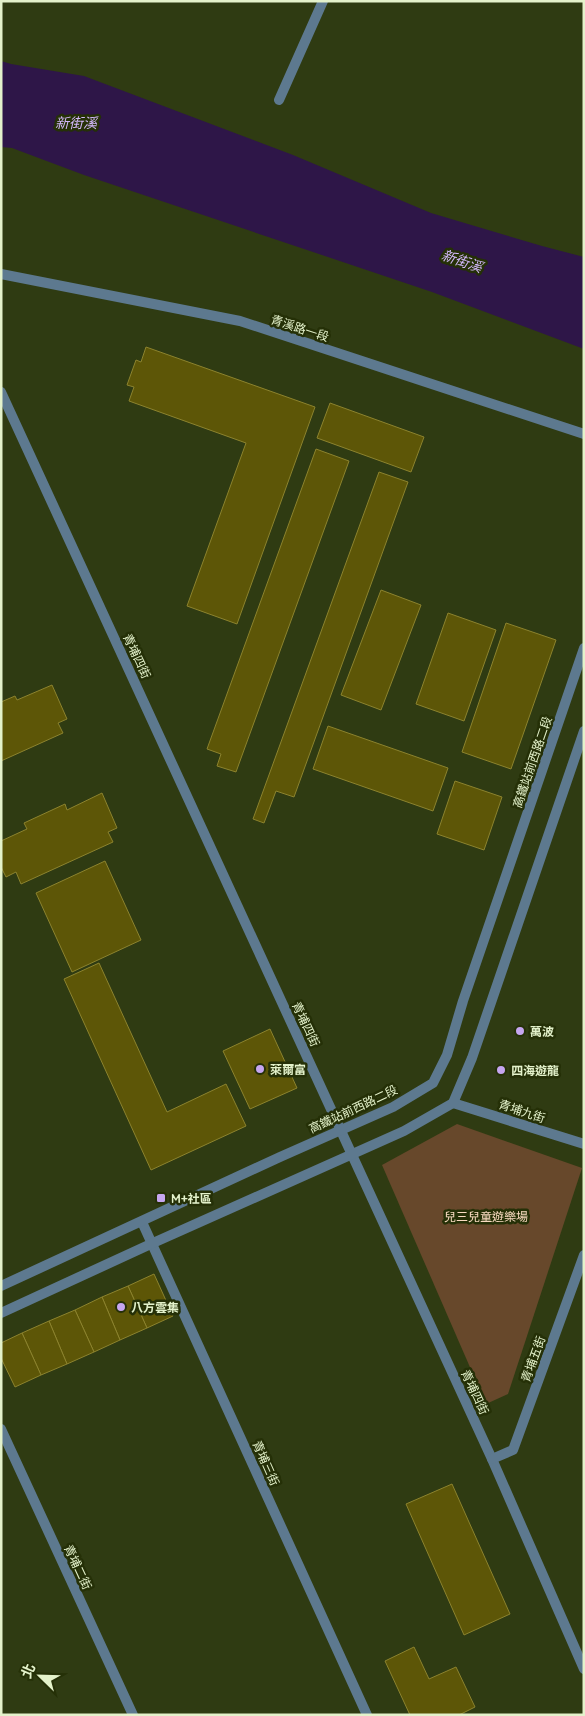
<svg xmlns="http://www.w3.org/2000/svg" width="585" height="1716" font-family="Quicksand,'Noto Sans TC',sans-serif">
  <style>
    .green { fill: #67482b }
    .water { fill: #2e1648 }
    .building { fill: #5d5607; stroke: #8c832e }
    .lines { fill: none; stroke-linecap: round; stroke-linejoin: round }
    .service { stroke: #5d798f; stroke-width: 10 }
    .minor { stroke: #5d798f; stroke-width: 10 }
    .poi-dot { fill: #c6a6f0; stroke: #253007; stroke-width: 2 }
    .labels { text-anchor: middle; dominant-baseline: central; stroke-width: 5; stroke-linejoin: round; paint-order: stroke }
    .street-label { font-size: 12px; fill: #e4f2cb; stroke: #253007 }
    .poi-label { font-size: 12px; font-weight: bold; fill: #e4f2cb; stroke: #253007; text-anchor: start }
    .park-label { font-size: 12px; fill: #f9dbc1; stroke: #253007 }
    .water-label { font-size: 14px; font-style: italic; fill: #d3b8fb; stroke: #253007 }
  </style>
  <rect width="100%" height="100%" fill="#2f3b12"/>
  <polygon class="green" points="457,1124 582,1168 508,1394 486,1404 382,1165"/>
  <polygon class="water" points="1,61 11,64 84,76 293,155 431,213 542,246 584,257 584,349 432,292 84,175 12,148 1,147"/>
  <g class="building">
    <polygon points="146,347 315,407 237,624 187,606 246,443 129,401 134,387 127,385 136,360 141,362"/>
    <polygon points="330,403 424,437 411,472 317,438"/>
    <polygon points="316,449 349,461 236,772 217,766 221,754 207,749"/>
    <polygon points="379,472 408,482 294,797 276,791 264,823 253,819"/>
    <polygon points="381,590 421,605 381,710 341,695"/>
    <polygon points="448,613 496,630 464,721 416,704"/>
    <polygon points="506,623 556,640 511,769 462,752"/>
    <polygon points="52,685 67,719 58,723 63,733 1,761 1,702 15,696 17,700"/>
    <polygon points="328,726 448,768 433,811 313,769"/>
    <polygon points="455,781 502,797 484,850 437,834"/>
    <polygon points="102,793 117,828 108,832 113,842 21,884 16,872 6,877 1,867 1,841 27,829 24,823 65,804 67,810"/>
    <polygon points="105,861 141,940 72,972 36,893"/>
    <polygon points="99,963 167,1112 226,1084 246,1126 151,1170 64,979"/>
    <polygon points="270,1029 297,1088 250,1109 223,1051"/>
    <polygon points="154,1274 173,1316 147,1328 128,1286"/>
    <polygon points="128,1286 147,1328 120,1340 102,1297"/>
    <polygon points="102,1297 120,1340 94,1352 75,1310"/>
    <polygon points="75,1310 94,1352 67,1364 49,1321"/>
    <polygon points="49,1321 67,1364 41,1375 22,1333"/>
    <polygon points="22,1333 41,1375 15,1387 1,1358 1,1343"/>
    <polygon points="452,1484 510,1614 464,1635 406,1504"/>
    <polygon points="414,1647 429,1679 456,1667 475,1707 459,1715 410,1715 385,1661"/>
  </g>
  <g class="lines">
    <polyline class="service" points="279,100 323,1"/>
    <g class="minor">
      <polyline points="1,274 240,321 584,434"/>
      <polyline points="1,392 492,1459 584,1669"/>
      <polyline points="453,1103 584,1144"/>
      <polyline points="142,1222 367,1715"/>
      <polyline points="1,1286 280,1157 393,1107 433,1083 447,1055 463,1001 584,648"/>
      <polyline points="1,1313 153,1243 404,1131 453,1103 472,1058 584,731"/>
      <polyline points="1,1429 133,1715"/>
      <polyline points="492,1459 513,1450 584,1255"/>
    </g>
  </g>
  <g class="poi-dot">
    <circle cx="520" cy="1031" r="5"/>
    <circle cx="260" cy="1069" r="5"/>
    <circle cx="501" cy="1070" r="5"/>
    <rect x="156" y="1193" width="10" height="10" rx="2.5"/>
    <circle cx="121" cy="1307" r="5"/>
  </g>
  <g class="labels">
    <g class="street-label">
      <text transform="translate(300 328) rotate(18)">青溪路一段</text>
      <text transform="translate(137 656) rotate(65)">青埔四街</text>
      <text transform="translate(532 762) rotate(-71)">高鐵站前西路二段</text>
      <text transform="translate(306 1024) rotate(65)">青埔四街</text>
      <text transform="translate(353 1109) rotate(-25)">高鐵站前西路二段</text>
      <text transform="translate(522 1111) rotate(18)">青埔九街</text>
      <text transform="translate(533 1359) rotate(-70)">青埔五街</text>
      <text transform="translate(475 1392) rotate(65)">青埔四街</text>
      <text transform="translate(266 1463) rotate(66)">青埔三街</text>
      <text transform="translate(78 1567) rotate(65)">青埔二街</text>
    </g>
    <g class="poi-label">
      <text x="530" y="1031">萬波</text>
      <text x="270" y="1069">萊爾富</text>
      <text x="511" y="1070">四海遊龍</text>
      <text x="171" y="1198">M+社區</text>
      <text x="131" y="1307">八方雲集</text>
    </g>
    <g class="park-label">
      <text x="486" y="1216">兒三兒童遊樂場</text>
    </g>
    <g class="water-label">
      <text x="76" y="123">新街溪</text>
      <text transform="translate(462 261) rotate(19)">新街溪</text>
    </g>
  </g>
  <rect width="585" height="1716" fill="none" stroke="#e4f2cb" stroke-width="5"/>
  <g transform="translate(40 1676) rotate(293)" stroke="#253007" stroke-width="4" paint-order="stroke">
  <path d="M0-4L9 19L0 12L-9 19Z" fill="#e4f2cb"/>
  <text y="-8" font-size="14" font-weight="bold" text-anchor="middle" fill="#e4f2cb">北</text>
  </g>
</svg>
